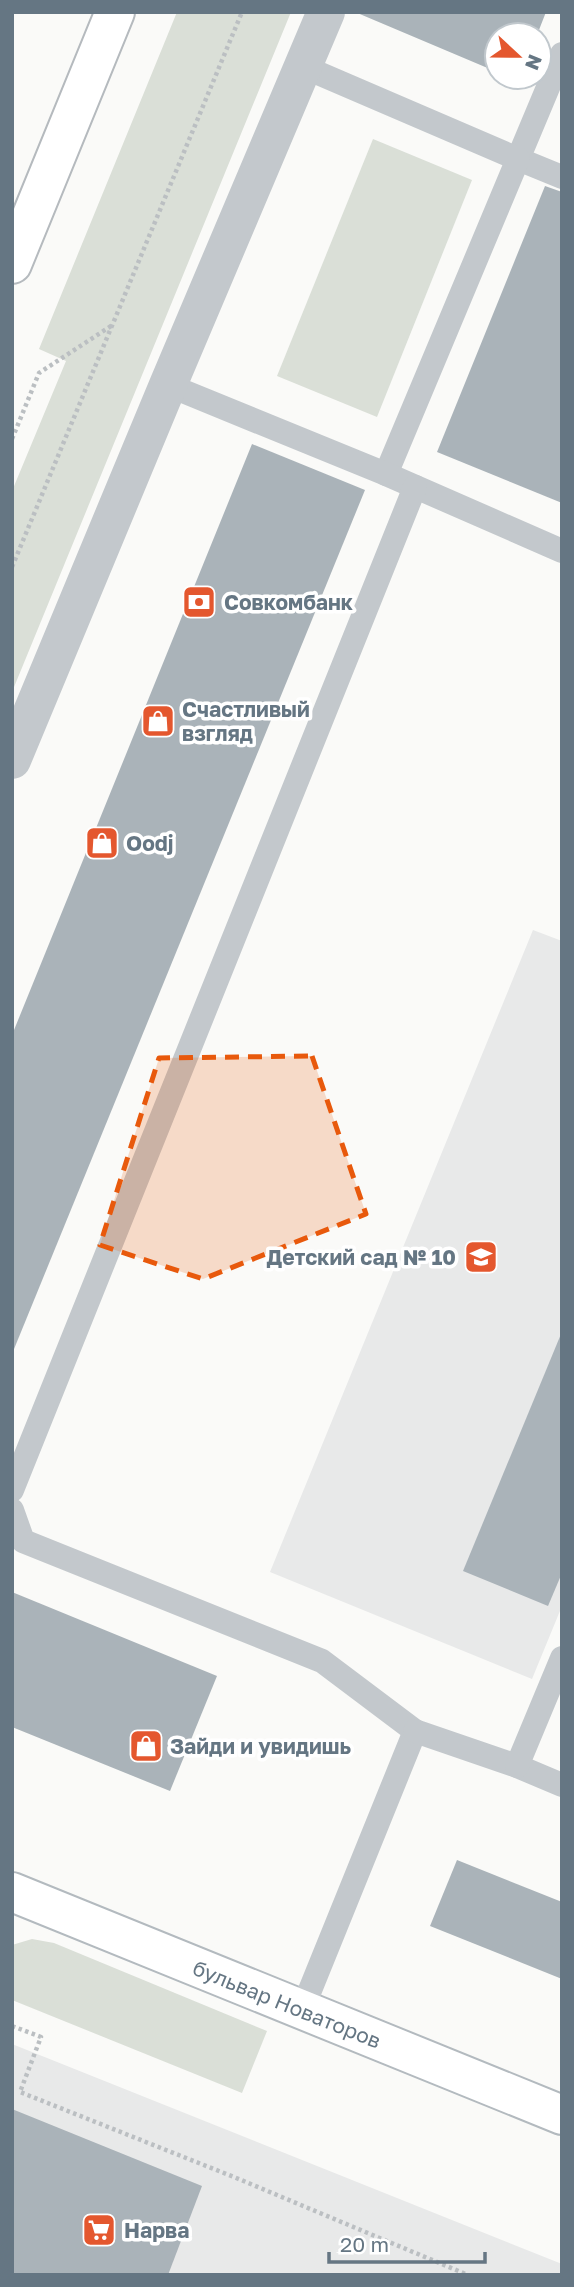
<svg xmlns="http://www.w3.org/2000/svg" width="574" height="2287" font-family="'Golos Text',sans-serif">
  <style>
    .built { fill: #e8e9e9 }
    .green { fill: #dadfd7 }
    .building { fill: #aab3b9 }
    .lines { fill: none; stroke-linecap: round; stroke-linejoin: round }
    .secondary-casing { stroke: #b3babf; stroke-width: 42 }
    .primary-casing { stroke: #b5babe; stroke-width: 42 }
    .path { stroke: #bbbfc2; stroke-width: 4.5; stroke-dasharray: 3.5 3.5; stroke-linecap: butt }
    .lane { stroke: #c3c8cc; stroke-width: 24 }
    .street { stroke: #c3c8cc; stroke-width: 38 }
    .secondary { stroke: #fff; stroke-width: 38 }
    .primary { stroke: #fff; stroke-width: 38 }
    .marked { fill: #e8590c; fill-opacity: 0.2; stroke: #e8590c; stroke-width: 5; stroke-dasharray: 14 9; stroke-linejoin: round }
    .labels { text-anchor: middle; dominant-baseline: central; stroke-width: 7; stroke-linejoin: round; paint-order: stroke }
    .poi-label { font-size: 21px; font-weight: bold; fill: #657683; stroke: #fff; text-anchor: start }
    .street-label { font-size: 21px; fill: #657683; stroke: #fff }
  </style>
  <rect width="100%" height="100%" fill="#fafaf8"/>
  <g class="built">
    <polygon points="533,930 562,941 562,1606 532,1679 270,1572"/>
    <polygon points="12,2044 562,2264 562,2275 12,2275"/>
  </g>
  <g class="green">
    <polygon points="177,12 291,12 12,692 12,491 66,361 39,349"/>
    <polygon points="373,139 472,180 377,417 277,376"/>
    <polygon points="32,1939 54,1943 267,2031 242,2093 12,2000 12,1945"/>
  </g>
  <g class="building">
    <polygon points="355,12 546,12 537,35 497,35 497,72"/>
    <polygon points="545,186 562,192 562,503 437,452"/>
    <polygon points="252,444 365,490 12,1354 12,1035"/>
    <polygon points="561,1334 562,1573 548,1606 463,1571"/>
    <polygon points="12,1592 217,1676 170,1791 12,1727"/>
    <polygon points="457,1860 562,1902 562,1979 430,1926"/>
    <polygon points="12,2109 202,2186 168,2275 12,2275"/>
  </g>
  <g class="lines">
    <defs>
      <polyline id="secondary" points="12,1892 562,2115"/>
      <polyline id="primary" points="12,264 115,12"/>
    </defs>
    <use href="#secondary" class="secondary-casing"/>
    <use href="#primary" class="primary-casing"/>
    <g class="path">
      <polyline points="12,439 39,373 111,326"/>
      <polyline points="12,567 242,12"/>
      <polyline points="12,2026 41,2037 20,2092 234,2177 468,2275"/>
    </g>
    <g class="lane">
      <polyline points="562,54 518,159 562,177"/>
      <polyline points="304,67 518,159 386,474"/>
      <polyline points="168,385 386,474 562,551"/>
      <polyline points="12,1490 415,487"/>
      <polyline points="12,1510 23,1541 322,1661 415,1731 302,2010"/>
      <polyline points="415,1731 517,1766 562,1785"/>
      <polyline points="517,1766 562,1658"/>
    </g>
    <polyline class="street" points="12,760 168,385 326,12"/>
    <use href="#secondary" class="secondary"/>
    <use href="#primary" class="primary"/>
  </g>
  <path class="marked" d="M312,1056L366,1214L203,1279L100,1245L159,1058Z"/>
  <defs>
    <symbol id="bank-square" viewBox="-11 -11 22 22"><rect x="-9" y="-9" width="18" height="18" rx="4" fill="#e4572e" stroke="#fff"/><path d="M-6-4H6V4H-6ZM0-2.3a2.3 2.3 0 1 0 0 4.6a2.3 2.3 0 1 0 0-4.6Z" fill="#fff"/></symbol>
    <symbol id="shop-square" viewBox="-11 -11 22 22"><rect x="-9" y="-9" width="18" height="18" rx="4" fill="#e4572e" stroke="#fff"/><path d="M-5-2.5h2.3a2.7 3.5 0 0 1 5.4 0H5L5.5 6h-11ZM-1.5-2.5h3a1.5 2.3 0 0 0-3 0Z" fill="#fff"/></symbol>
    <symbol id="school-square" viewBox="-11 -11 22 22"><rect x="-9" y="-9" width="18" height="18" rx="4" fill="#e4572e" stroke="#fff"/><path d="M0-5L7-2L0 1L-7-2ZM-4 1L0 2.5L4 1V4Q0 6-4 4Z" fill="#fff"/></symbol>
    <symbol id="supermarket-square" viewBox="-11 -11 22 22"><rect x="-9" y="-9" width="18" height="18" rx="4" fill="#e4572e" stroke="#fff"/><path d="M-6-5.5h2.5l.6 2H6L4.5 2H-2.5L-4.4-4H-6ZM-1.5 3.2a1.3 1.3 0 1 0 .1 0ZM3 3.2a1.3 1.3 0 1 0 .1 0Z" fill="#fff"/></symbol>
  </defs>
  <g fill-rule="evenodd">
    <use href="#bank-square" x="180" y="583" width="38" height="38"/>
    <use href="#shop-square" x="139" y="702" width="38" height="38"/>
    <use href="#shop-square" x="83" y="824" width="38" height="38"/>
    <use href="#school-square" x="462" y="1238" width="38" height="38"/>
    <use href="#shop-square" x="127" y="1727" width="38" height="38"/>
    <use href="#supermarket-square" x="80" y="2211" width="38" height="38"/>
  </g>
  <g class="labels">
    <g class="poi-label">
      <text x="224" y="602">Совкомбанк</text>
      <text x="182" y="709">Счастливый<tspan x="182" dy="24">взгляд</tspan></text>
      <text x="126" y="843">Oodj</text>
      <text x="456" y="1257" text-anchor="end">Детский сад № 10</text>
      <text x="170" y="1746">Зайди и увидишь</text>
      <text x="124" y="2230">Нарва</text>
    </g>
    <g class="street-label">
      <text transform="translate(287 2004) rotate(22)">бульвар Новаторов</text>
    </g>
  </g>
  <rect width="574" height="2287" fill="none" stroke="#657683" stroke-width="28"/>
  <g transform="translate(518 56) rotate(112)"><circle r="33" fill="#ffffff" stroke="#c1c8cd" stroke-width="2"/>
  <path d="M0-5L12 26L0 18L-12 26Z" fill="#e4572e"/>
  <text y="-10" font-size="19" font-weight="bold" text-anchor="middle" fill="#657683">N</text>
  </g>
  <path d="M329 2252v10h156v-10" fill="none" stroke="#657683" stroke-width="3.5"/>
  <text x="340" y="2252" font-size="21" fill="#657683" stroke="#ffffff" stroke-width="5" paint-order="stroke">20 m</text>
</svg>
